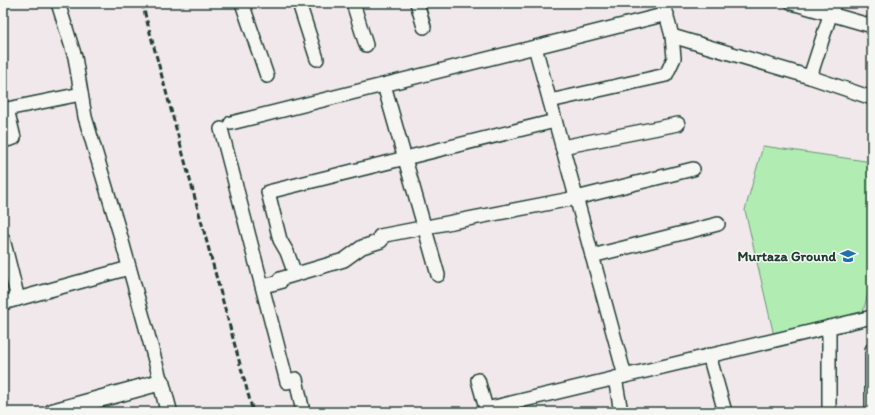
<svg xmlns="http://www.w3.org/2000/svg" width="875" height="415" font-family="Itim,sans-serif">
  <style>
    .green { fill: #b1edb3; stroke: #689574 }
    .lines { fill: none; stroke-linecap: round; stroke-linejoin: round }
    .minor-casing { stroke: #1f3d34; stroke-width: 16 }
    .tertiary-casing { stroke: #1f3d34; stroke-width: 19 }
    .minor { stroke: #f6f6f2; stroke-width: 13 }
    .tertiary { stroke: #f6f6f2; stroke-width: 16 }
    .rail { stroke: #1f3d34; stroke-width: 3; stroke-dasharray: 6 3; stroke-linecap: butt }
    .labels { text-anchor: middle; dominant-baseline: central; stroke-width: 3; stroke-linejoin: round; paint-order: stroke }
    .poi-label { font-size: 14px; font-weight: bold; fill: #1f3d34; stroke: #f6f6f2; text-anchor: end }
  </style>
  <rect width="100%" height="100%" fill="#f1e8ec"/>
  <filter id="ink" filterUnits="userSpaceOnUse"><feTurbulence type="fractalNoise" baseFrequency=".025" numOctaves="2"/><feDisplacementMap in="SourceGraphic" scale="8" xChannelSelector="R" yChannelSelector="G"/><feConvolveMatrix kernelMatrix="1 2 1 2 8 2 1 2 1" color-interpolation-filters="sRGB"/></filter>
  <g filter="url(#ink)">
    <polygon class="green" points="763,146 872,162 872,279 861,319 775,340 745,210"/>
    <g class="lines">
      <defs>
        <g id="minor">
          <polyline points="58,3 75,57 85,117 120,234 161,382"/>
          <polyline points="242,3 267,76"/>
          <polyline points="299,3 317,59"/>
          <polyline points="353,3 366,45"/>
          <polyline points="417,3 424,27"/>
          <polyline points="792,3 872,26"/>
          <polyline points="672,36 810,77 872,98"/>
          <polyline points="535,47 625,376"/>
          <polyline points="810,77 834,3"/>
          <polyline points="384,85 438,275"/>
          <polyline points="550,101 666,75 674,58 672,36 663,3"/>
          <polyline points="231,123 667,14"/>
          <polyline points="221,129 287,382 296,379 303,412"/>
          <polyline points="3,141 14,138 7,109 81,94"/>
          <polyline points="562,147 678,124"/>
          <polyline points="3,239 18,299"/>
          <polyline points="592,256 718,224"/>
          <polyline points="295,274 287,252 280,240 268,192 555,121"/>
          <polyline points="263,286 280,282 280,279 344,260 362,247 381,241 380,236 576,198 693,169"/>
          <polyline points="3,303 129,268"/>
          <polyline points="829,327 829,412"/>
          <polyline points="709,355 725,412"/>
          <polyline points="615,378 621,412"/>
          <polyline points="478,380 487,412"/>
          <polyline points="486,409 872,317"/>
          <polyline points="872,412 872,350"/>
        </g>
        <polyline id="tertiary" points="52,412 161,382 169,412"/>
      </defs>
      <use href="#minor" class="minor-casing"/>
      <use href="#tertiary" class="tertiary-casing"/>
      <use href="#minor" class="minor"/>
      <use href="#tertiary" class="tertiary"/>
      <polyline class="rail" points="142,3 253,412"/>
    </g>
  </g>
  <defs>
    <symbol id="school-bare" viewBox="-9 -9 18 18"><path d="M0-5L7-2L0 1L-7-2ZM-4 1L0 2.5L4 1V4Q0 6-4 4Z" fill="#1f6fb2" stroke="#f6f6f2" stroke-width="2.5" paint-order="stroke"/></symbol>
  </defs>
  <g fill-rule="evenodd">
    <use href="#school-bare" x="837" y="245" width="22" height="22"/>
  </g>
  <g class="labels">
    <g class="poi-label">
      <text x="836" y="256">Murtaza Ground</text>
    </g>
  </g>
  <rect width="875" height="415" fill="none" stroke="#f6f6f2" stroke-width="16"/>
  <rect x="8" y="8" width="859" height="399" fill="none" stroke="#1f3d34" stroke-width="1.5" filter="url(#ink)"/>
</svg>
